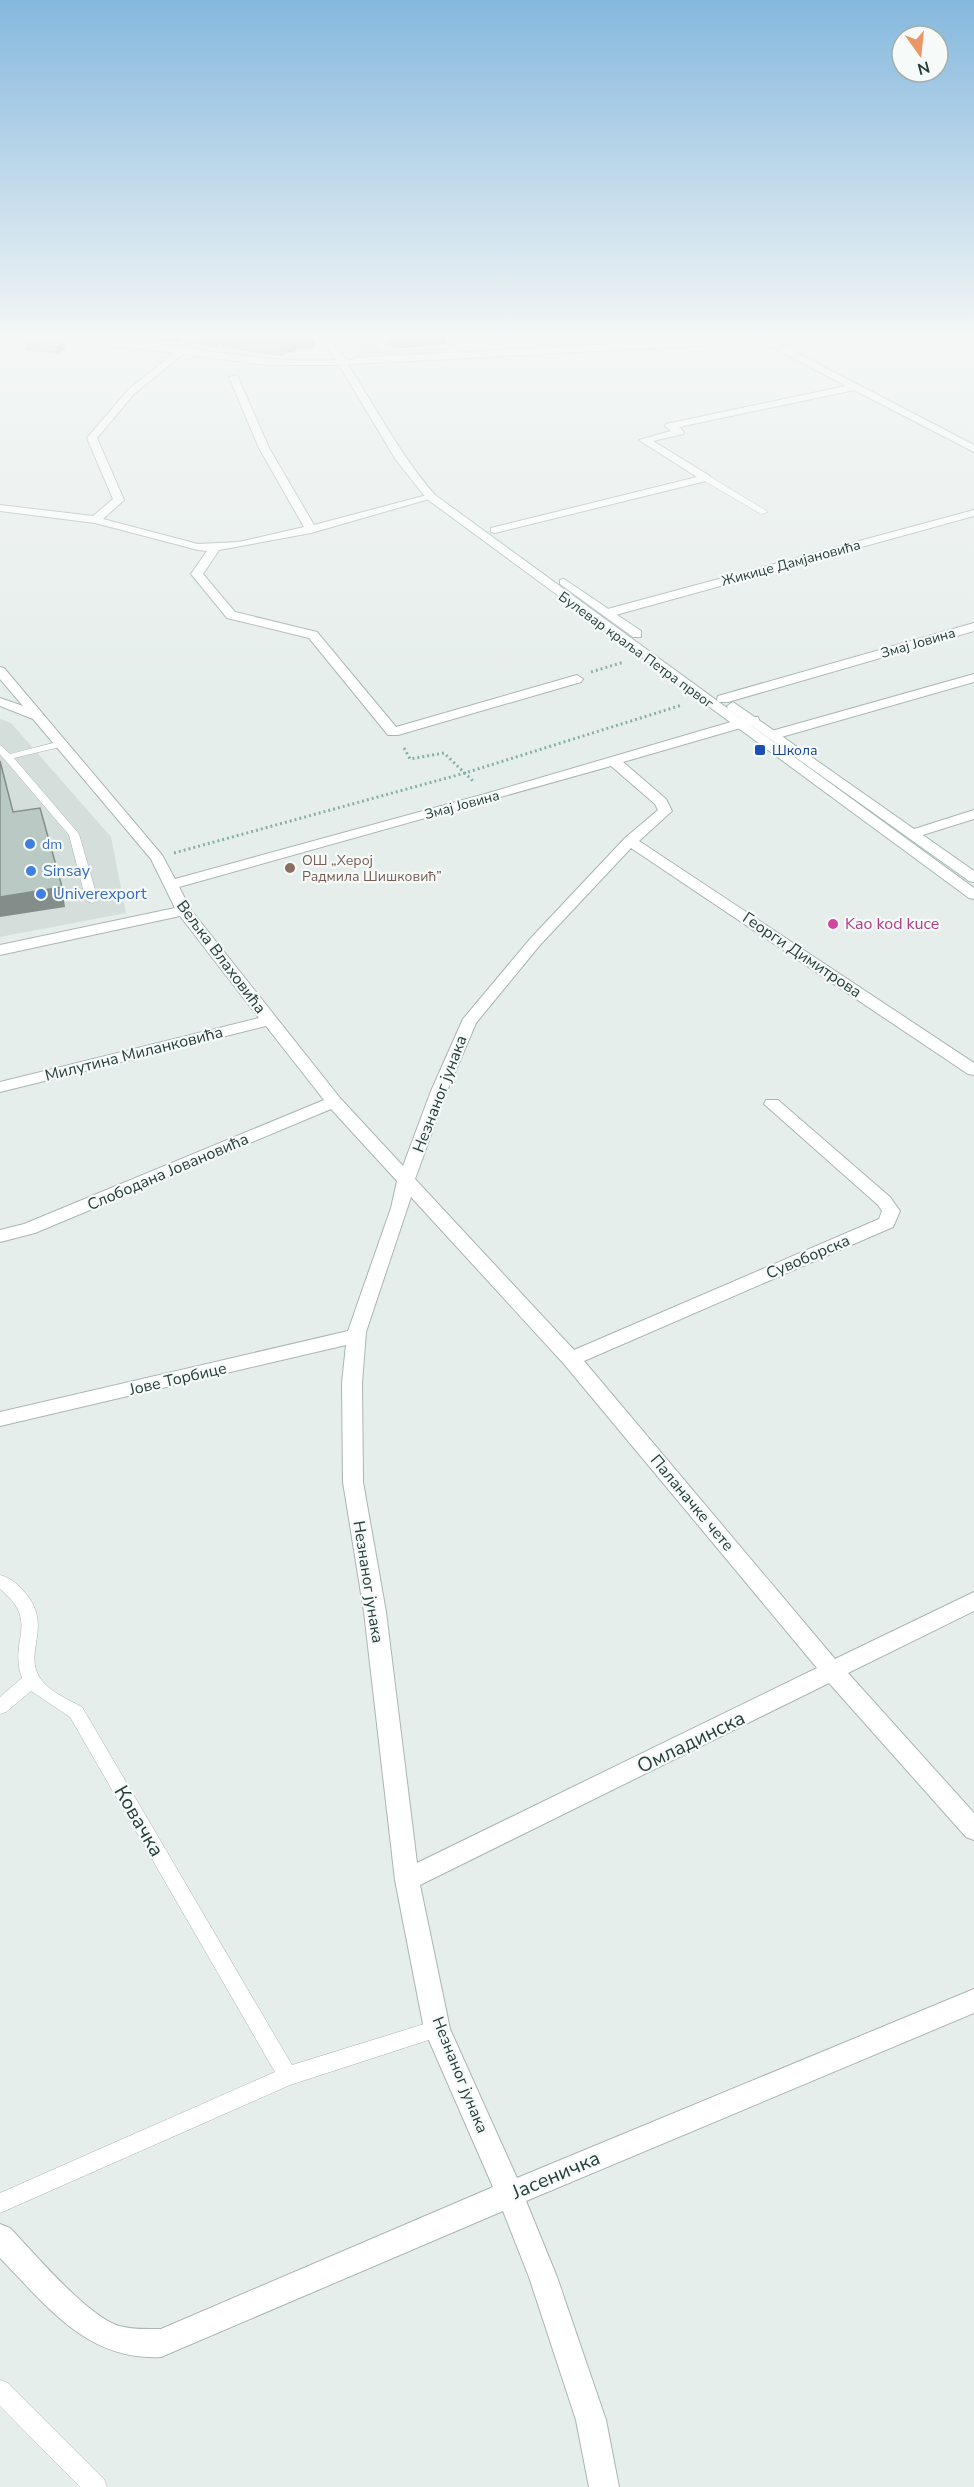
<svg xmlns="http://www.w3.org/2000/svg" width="974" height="2487" font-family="'Nunito Sans',sans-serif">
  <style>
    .built { fill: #d4deda }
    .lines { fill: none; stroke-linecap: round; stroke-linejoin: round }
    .lane-casing { stroke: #a8b6b3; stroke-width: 1 }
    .street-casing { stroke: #a8b6b3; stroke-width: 2 }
    .secondary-casing { stroke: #a5b9b4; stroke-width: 2 }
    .path { stroke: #88b0a8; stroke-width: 3; stroke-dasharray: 2 3; stroke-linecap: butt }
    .lane { fill: #fff; fill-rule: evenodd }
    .street { fill: #fff; fill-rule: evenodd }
    .secondary { fill: #fff; fill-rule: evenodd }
    .wall { fill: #a1ada9 }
    .shaded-wall { fill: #838d8a }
    .building { fill: #bbc9c5; stroke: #838d8a; stroke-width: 1.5 }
    .transit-dot { fill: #1a4fb4; stroke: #f6faf9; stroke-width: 2 }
    .shop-dot { fill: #3f7fe0; stroke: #f6faf9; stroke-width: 2 }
    .education-dot { fill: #8d6e63; stroke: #f6faf9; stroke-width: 2 }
    .hotel-dot { fill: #d1479c; stroke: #f6faf9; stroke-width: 2 }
    .labels { text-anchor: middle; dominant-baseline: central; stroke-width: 4.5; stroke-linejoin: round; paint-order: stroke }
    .far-street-label { font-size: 14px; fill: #253f3b; stroke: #f6faf9 }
    .far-transit-label { font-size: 14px; fill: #164399; stroke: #f6faf9; text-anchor: start }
    .far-shop-label { font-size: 14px; fill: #366cbe; stroke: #f6faf9; text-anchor: start }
    .far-education-label { font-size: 14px; fill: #785e54; stroke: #f6faf9; text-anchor: start }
    .shop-label { font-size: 16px; fill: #366cbe; stroke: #f6faf9; text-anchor: start }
    .hotel-label { font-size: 16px; fill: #b23c85; stroke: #f6faf9; text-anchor: start }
    .street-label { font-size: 16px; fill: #253f3b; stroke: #f6faf9 }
    .near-street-label { font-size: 20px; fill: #253f3b; stroke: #f6faf9 }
  </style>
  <rect width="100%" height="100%" fill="#e6eeeb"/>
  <g class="built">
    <polygon points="345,338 454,338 462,353 360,359"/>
    <polygon points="0,719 11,723 111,837 126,913 0,937"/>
  </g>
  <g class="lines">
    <defs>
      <g id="lane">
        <polygon points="371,338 378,338 385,347 447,344 454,347 460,356 454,357 446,348 383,351"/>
        <polygon points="703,476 709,476 768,512 761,514 703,480"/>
        <polygon points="61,741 66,744 64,746 14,758 79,834 98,900 92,903 86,900 69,835 0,754 0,745 10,754"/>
        <path d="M0,1575C11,1578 19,1585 26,1594C53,1626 23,1653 40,1678C49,1692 68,1699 82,1707L292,2065L437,2020L444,2023L447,2029L444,2035L290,2085L0,2213V2193L275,2072L70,1717L31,1691L6,1712L0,1714V1697L22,1678C8,1640 41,1622 0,1589Z"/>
        <polygon points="0,2380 8,2383 104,2479 107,2487 80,2487 0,2406"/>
      </g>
      <g id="street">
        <polygon points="736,338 797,338 776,342 974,445 974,452 854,390 679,427 684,432 683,434 653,441 710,476 710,480 495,533 491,532 491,528 697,477 639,440 671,431 665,426 666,424 846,386 763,342 355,364 350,361 355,358"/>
        <polygon points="180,348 188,350 134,394 97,438 124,500 103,519 198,544 239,542 304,527 259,448 229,377 237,375 269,448 314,525 431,494 436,497 311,533 219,550 203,574 235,612 317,632 396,727 577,675 583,679 581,682 398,735 388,735 309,638 227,618 191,574 207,551 198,550 95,523 0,511 0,505 93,516 113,499 87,438 128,390"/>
        <polygon points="974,510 974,516 612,616 604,616 602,613 604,610"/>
        <polygon points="974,623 974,631 728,702 718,702 717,699 718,696"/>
        <path d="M0,667L4,668L162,855L175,879L485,794L748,717H758L759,720L758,723L623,762L666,799L672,811L639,841L974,1063V1075L968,1074L631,848L540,945L476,1023L447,1091L415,1179L574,1350L879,1219L882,1211L878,1205L764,1104L766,1100H778L890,1197L900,1211L893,1227L584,1361L835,1659L974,1592V1611L848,1673L974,1813V1840L966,1837L829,1683L420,1885L450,2029L517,2178L974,1989V2013L526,2201L557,2277L606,2420L619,2487H589L576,2420L529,2277L503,2211L161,2357C87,2361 47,2306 0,2258V2224L10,2228C35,2254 86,2315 119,2326C133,2330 147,2329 161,2329L493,2187L424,2029L395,1880L364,1612L343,1482L342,1383L346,1345L0,1426V1412L348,1331L391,1208L397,1181L331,1109L35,1233L0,1242V1230L24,1224L324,1100L266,1026L0,1092V1082L259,1018L180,916L0,955V945L175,908L151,859L33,719L0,706V698L23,706L0,679ZM611,766L655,804L658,810L625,838L530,939L463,1019L431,1091L403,1166L340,1098L191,910L179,887ZM411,1197L564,1364L817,1668L417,1863L386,1612L363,1482L362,1383L366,1332Z"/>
        <polygon points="974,674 974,682 778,738 768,738 766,735 768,732"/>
        <polygon points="974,810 974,819 913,838 906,834 908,831"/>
      </g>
      <g id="secondary">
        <path d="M74,338C161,338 247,365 336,360L320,338H329L345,359L355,362L348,365C377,409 400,455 435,495L974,888V899L969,898L427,499L396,460L339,365H268L78,341Z"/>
        <polygon points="564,579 641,631 641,637 633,637 560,584 560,580"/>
        <polygon points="733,702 974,871 974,882 969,881 728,709 727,706"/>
      </g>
    </defs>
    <use href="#lane" class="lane-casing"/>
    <use href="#street" class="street-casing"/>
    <use href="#secondary" class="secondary-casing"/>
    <g class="path">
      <polyline points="591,672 624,662"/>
      <polyline points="404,748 410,759 444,753 474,782"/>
      <polyline points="174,853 465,773 682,705"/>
    </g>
    <use href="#lane" class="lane"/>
    <use href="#street" class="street"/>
    <use href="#secondary" class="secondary"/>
  </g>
  <g class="wall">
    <polygon points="31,338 52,338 53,340 65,349 57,354 26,350 25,342"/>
    <polygon points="151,338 184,338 178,343 151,340"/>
    <polygon points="186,338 314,338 315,347 285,353 281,356 223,348 222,342 215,347 186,343"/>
    <polygon points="386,338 446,338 446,344 392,349"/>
  </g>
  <g class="shaded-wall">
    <polygon points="179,338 184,338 178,343 177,339"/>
    <polygon points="216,338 222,338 222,342 215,347 215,339"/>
    <polygon points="279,338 314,338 315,347 285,353 281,356"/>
    <polygon points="392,338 446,338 446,344 392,349"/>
    <polygon points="64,342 65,349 57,354 56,347"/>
    <polygon points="62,887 65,907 0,917 0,897"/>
  </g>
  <g class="building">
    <polygon points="31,338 46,338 45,339 64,342 56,347 25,342"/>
    <polygon points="0,761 13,812 40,808 62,887 0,897"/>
  </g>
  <linearGradient id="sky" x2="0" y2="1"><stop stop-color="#85b8de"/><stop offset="0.49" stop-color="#f4f7f6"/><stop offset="1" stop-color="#f4f7f6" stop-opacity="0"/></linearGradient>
  <rect width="974" height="686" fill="url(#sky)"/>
  <rect class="transit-dot" x="754" y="744" width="12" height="12" rx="3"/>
  <g class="shop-dot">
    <circle cx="30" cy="844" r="6"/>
    <circle cx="31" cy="871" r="6"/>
    <circle cx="41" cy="894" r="6"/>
  </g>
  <circle class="education-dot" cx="290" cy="868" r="6"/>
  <circle class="hotel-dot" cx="833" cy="924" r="6"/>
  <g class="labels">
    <g class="far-street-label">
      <text transform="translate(791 563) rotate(-15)">Жикице Дамјановића</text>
      <text transform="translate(918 643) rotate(-16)">Змај Јовина</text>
      <text transform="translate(636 650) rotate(36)">Булевар краља Петра првог</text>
      <text transform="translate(462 805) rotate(-15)">Змај Јовина</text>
    </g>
    <g class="far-transit-label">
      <text x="772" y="750">Школа</text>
    </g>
    <g class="far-shop-label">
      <text x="42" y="844">dm</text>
    </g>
    <g class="far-education-label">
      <text x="302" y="860">ОШ „Херој<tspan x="302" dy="16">Радмила Шишковић”</tspan></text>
    </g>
    <g class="shop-label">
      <text x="43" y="871">Sinsay</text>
      <text x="53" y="894">Univerexport</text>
    </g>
    <g class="hotel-label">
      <text x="845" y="924">Kao kod kuce</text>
    </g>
    <g class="street-label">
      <text transform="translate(802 955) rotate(34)">Георги Димитрова</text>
      <text transform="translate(221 957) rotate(53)">Вељка Влаховића</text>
      <text transform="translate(134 1054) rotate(-14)">Милутина Миланковића</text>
      <text transform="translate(440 1094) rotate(-69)">Незнаног јунака</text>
      <text transform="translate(168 1172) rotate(-23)">Слободана Јовановића</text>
      <text transform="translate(808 1257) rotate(-23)">Сувоборска</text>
      <text transform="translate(178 1379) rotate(-13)">Јове Торбице</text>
      <text transform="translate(692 1503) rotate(50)">Паланачке чете</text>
      <text transform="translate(368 1582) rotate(81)">Незнаног јунака</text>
      <text transform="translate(460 2075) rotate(68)">Незнаног јунака</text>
    </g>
    <g class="near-street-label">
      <text transform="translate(691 1742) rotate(-26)">Омладинска</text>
      <text transform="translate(139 1821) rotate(60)">Ковачка</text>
      <text transform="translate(556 2175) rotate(-23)">Јасеничка</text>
    </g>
  </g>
  <g transform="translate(920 54) rotate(165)"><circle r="28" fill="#f6faf9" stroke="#a2afad" stroke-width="1.5"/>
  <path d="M0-4.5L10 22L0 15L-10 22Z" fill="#eb9667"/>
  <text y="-9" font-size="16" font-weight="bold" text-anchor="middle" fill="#253f3b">N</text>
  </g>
</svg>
